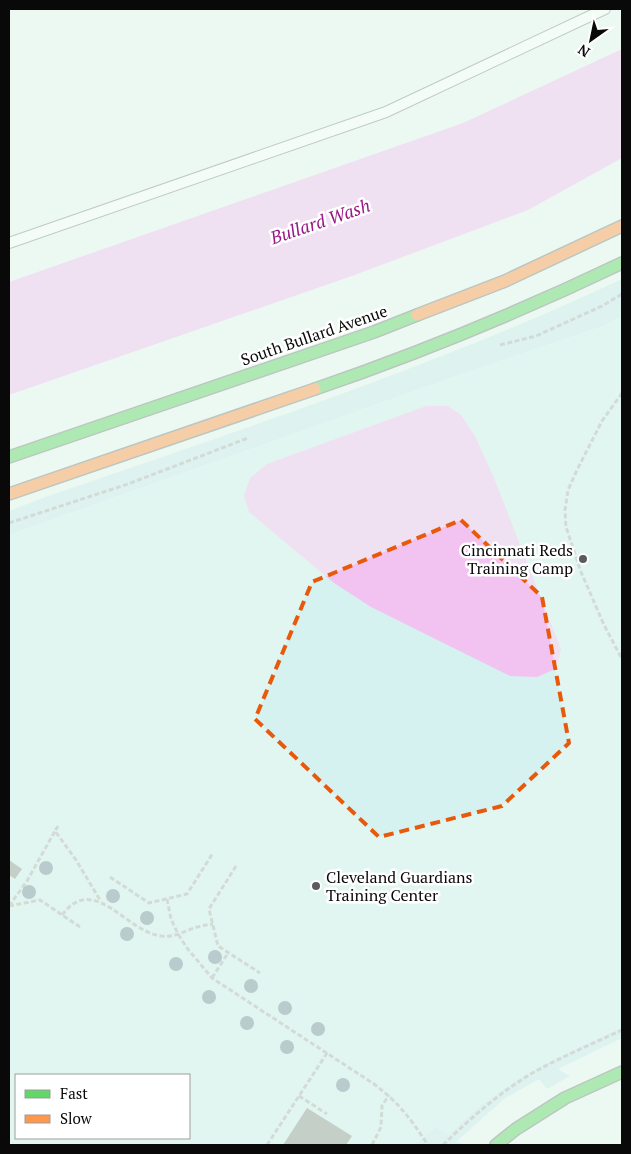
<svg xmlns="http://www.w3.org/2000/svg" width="631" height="1154" font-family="'PT Serif',serif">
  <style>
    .green { fill: #cceaec }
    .pitch { fill: #d6f2f0; fill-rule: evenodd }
    .water { fill: #f2c3f0 }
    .building { fill: #939b96 }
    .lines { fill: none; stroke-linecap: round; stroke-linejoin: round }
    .lane-casing { stroke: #8b918e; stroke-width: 12 }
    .fast-casing { stroke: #828885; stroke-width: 14 }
    .slow-casing { stroke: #828885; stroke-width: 14 }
    .path { stroke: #b4b6b5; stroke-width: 3; stroke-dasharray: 5 2.5; stroke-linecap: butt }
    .lane { stroke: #fcfefd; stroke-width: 10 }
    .fast { stroke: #63d668; stroke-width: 11 }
    .slow { stroke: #ff974d; stroke-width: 11 }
    .tree { fill: #7a92a1 }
    .marked { fill: none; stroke: #e8590c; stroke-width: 4; stroke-dasharray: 10 6; stroke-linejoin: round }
    .poi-dot { fill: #585d5b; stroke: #fff; stroke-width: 2 }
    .labels { text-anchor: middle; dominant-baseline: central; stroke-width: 5; stroke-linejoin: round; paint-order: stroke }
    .street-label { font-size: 16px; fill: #090909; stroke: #fff }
    .poi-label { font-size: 16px; fill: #090909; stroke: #fff; text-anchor: end }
    .water-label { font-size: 18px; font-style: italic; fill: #971785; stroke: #fff }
  </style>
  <rect width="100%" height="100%" fill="#ecf9f3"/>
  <g class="green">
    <path d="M622,279V316L604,326L465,373L9,535V511L48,496C242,429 437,366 622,279Z"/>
    <path d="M622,1027V1038L558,1069L570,1076L547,1089L539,1079L504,1099L456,1142L470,1145H414L435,1127L449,1135C496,1083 560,1056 622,1027Z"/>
  </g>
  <path class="pitch" d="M622,316V1027C560,1056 496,1083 449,1135L435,1127L414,1145H9V535L465,373L604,326ZM16,1075H189V1138H16Z"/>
  <g class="water">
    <polygon points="622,49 622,158 528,210 352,276 9,395 9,282 463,123"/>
    <polygon points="426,406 448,406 461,415 475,436 494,478 561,649 559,659 553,670 537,677 510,676 371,607 334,583 249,512 244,496 250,478 267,464"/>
  </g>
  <g class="building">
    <polygon points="9,860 22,869 15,879 9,875"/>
    <polygon points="307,1108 352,1136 346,1145 283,1145"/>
  </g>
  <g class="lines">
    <defs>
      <polyline id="lane" points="9,243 386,112 605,9"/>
      <g id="fast">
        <path d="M315,389C420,353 522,311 622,263"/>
        <polyline points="9,457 374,332 417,315"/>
        <polyline points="496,1145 516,1129 565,1098 622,1072"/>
      </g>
      <g id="slow">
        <polyline points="417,315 505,281 622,226"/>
        <polyline points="9,494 315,389"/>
      </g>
    </defs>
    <use href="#lane" class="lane-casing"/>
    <use href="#fast" class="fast-casing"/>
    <use href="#slow" class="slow-casing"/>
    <g class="path">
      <polyline points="500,345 536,336 602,306 622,294"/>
      <polyline points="622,393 602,421 577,470 568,490 565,510 566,527 581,572 604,625 622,659"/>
      <polyline points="9,523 128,484 248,438"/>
      <polyline points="58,826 55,831 76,860 100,900"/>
      <polyline points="236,866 209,909 218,946 260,973"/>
      <polyline points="110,877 149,903 187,894 213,853"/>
      <path d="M167,899L171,919L178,934L187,948L212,978L374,1084C400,1104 410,1118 428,1145"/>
      <polyline points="9,906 27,881 55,831"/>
      <polyline points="9,906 40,900 80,927"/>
      <path d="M62,915C94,872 126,932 161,936C173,938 183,932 194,928C200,926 206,925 213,924"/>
      <polyline points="212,978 228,953"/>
      <polyline points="299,1096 327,1114"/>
      <polyline points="267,1145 327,1053"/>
      <polyline points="372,1145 381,1127 382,1106 389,1095"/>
      <path d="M443,1145C475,1114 509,1084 549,1064C573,1052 598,1041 622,1030"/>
    </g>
    <use href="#lane" class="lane"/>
    <use href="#fast" class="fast"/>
    <use href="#slow" class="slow"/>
  </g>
  <g class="tree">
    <circle cx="46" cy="868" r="7"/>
    <circle cx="29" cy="892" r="7"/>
    <circle cx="113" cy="896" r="7"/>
    <circle cx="147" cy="918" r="7"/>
    <circle cx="127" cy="934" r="7"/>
    <circle cx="215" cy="957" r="7"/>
    <circle cx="176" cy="964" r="7"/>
    <circle cx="251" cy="986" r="7"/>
    <circle cx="209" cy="997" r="7"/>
    <circle cx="285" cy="1008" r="7"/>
    <circle cx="247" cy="1023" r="7"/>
    <circle cx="318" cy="1029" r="7"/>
    <circle cx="287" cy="1047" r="7"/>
    <circle cx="343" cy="1085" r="7"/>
  </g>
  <path d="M0 0H631V1154H0ZM461,520L542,597L569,743L502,806L379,837L255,719L312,582Z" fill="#ecf9f3" fill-opacity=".55" fill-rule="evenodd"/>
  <path class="marked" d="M461,520L542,597L569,743L502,806L379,837L255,719L312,582Z"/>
  <g class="poi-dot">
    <circle cx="583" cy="559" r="5"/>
    <circle cx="316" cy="886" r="5"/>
  </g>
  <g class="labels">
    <g class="street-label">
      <text transform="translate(314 335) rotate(-19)">South Bullard Avenue</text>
    </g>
    <g class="poi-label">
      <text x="573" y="550">Cincinnati Reds<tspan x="573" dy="18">Training Camp</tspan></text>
      <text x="326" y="877" text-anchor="start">Cleveland Guardians<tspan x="326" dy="18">Training Center</tspan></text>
    </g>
    <g class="water-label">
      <text transform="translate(320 221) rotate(-19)">Bullard Wash</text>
    </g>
  </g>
  <rect width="631" height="1154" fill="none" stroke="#090909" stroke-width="20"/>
  <rect x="15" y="1074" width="175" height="65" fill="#ffffff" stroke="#9d9d9d"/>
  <rect x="25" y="1090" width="25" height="8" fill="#63d668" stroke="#9d9d9d"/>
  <text x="60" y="1099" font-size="15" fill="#090909">Fast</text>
  <rect x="25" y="1115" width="25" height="8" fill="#ff974d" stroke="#9d9d9d"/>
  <text x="60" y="1124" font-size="15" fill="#090909">Slow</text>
  <g transform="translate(591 40) rotate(213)" stroke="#ffffff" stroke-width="4" paint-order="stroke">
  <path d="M0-4L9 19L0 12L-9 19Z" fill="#090909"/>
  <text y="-8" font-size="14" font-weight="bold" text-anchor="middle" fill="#090909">N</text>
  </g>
</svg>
